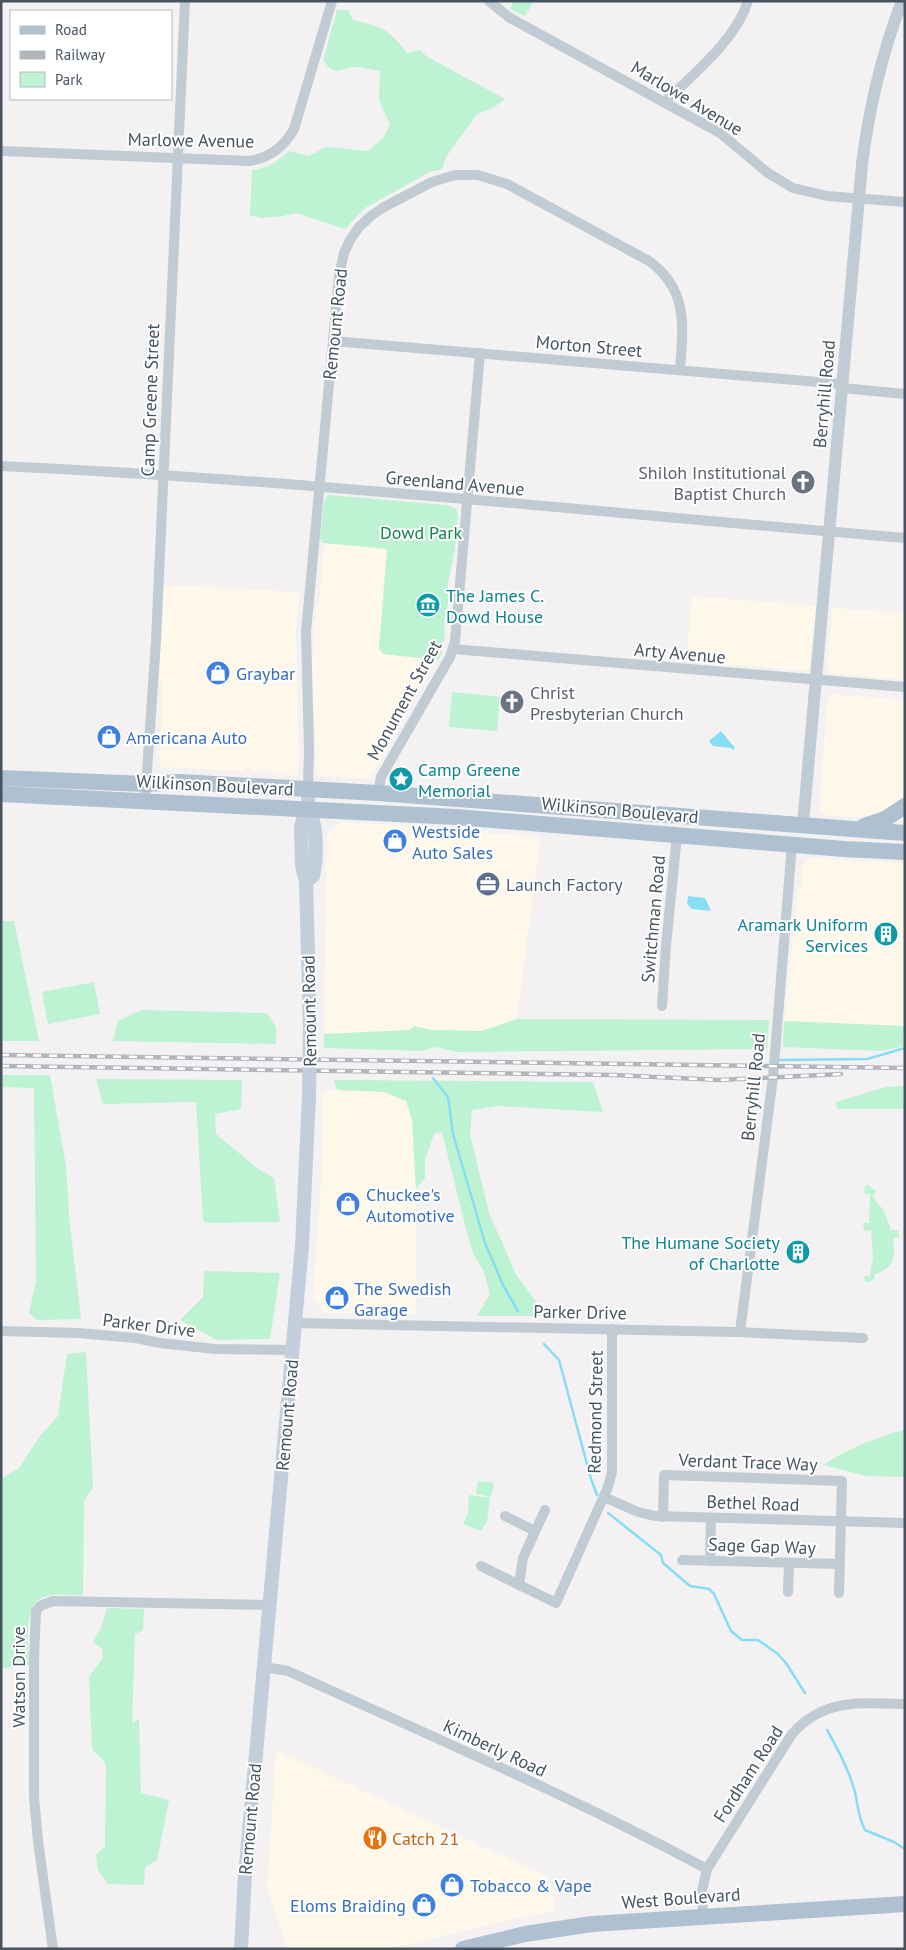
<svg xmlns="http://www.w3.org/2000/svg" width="906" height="1950" font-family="'PT Sans',sans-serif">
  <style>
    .commercial { fill: #fef8ea }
    .green { fill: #bdf3d2 }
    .water { fill: #87ddf3 }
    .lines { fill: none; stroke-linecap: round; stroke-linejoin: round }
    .stream { stroke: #87ddf3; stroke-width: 2.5 }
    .minor { stroke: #c1cbd3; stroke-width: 10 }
    .tertiary { stroke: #c1cbd3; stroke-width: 12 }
    .secondary { stroke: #c2cedb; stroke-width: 14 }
    .primary { stroke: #afc0d1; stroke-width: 16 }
    .rail-casing { stroke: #b2b6bc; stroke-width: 4.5 }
    .rail { stroke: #fff; stroke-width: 2.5; stroke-dasharray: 8; stroke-linecap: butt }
    .secondary-bridge { stroke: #c2cedb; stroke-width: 14 }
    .labels { text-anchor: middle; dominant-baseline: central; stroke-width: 4; stroke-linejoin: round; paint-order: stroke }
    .street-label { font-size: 18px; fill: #475460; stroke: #fff }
    .worship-label { font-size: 18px; fill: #5b616d; stroke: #fff; text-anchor: end }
    .park-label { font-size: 18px; fill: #10834a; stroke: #fff }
    .culture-label { font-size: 18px; fill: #0d838f; stroke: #fff; text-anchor: start }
    .shop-label { font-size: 18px; fill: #366cbe; stroke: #fff; text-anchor: start }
    .service-label { font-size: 18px; fill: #4e5e75; stroke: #fff; text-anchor: start }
    .food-label { font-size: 18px; fill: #c56008; stroke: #fff; text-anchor: start }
  </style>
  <rect width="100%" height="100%" fill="#f3f1f1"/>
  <g class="commercial">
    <polygon points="324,543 387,549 379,649 384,654 437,660 370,779 319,776 316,768 312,664 316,605 319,605"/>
    <polygon points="163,585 300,592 296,631 299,764 297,777 284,773 251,771 251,768 244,768 244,771 164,767 162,768 160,766 162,695 161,680 159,680"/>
    <polygon points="692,596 816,606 809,669 807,671 686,661"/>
    <polygon points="832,608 905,613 905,680 830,673 827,665"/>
    <polygon points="831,694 905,700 905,795 885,810 873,815 853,817 825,815 819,811 827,702"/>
    <polygon points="343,822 433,827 437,829 538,837 540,842 517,1019 482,1031 431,1030 414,1026 409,1030 324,1034 326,845 329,831 334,826"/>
    <polygon points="809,858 905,863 905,1026 784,1021 798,886 801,886 803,865"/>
    <polygon points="337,1090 384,1092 406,1101 412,1120 416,1189 416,1314 324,1313 313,1299 322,1165 322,1092"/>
    <polygon points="276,1750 550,1878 555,1911 517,1918 388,1949 287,1949 267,1888"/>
  </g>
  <g class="green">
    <polygon points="513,1 534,1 525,16 510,9"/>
    <path d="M337,10H348L353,20C382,27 388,28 407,53L421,50L426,56L505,99L493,108L477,114L446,157L442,169L430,172L365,208L345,229L296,213L283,216L261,218L250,215L252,170C266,169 279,161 288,151L309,156L326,147L368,151L383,138L390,125L379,100L380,71C372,70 363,67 355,67C338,68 338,78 323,61Z"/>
    <polygon points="328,495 446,505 456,508 458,515 455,549 448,583 448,605 444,623 445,636 441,649 442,654 438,660 384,654 379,649 387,549 323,543 320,539 324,502"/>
    <polygon points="452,692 500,697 497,731 449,727"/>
    <polygon points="1,921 14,921 39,1041 1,1041"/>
    <polygon points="94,982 100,1014 48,1024 42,992"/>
    <polygon points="141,1010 267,1013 276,1027 276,1044 113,1041 118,1021"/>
    <polygon points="517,1019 761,1020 769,1020 767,1049 458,1052 435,1047 422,1051 324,1048 324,1034 409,1030 414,1026 431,1030 482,1031"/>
    <polygon points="784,1021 905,1026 905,1046 880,1051 783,1047"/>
    <polygon points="1,1075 50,1075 66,1166 69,1216 81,1319 37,1320 29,1313 36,1281 34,1088 1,1087"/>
    <polygon points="96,1079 242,1080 241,1109 215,1114 216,1134 257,1168 274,1178 280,1222 205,1223 203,1219 196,1102 103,1104"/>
    <polygon points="334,1080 593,1082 603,1112 497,1106 472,1110 470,1134 489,1213 516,1274 546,1316 477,1316 490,1294 484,1272 473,1253 467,1233 442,1132 434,1134 425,1160 425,1178 416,1189 412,1120 406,1101 384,1092 337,1090"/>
    <polygon points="905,1086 905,1109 837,1109 836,1102 886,1087"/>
    <path d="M868,1185L876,1191L873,1197L884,1211L891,1230H898L899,1237L893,1238C895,1257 895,1268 875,1274L873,1281L866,1282L863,1276H870L873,1257L871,1230L865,1231L863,1226L864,1223H869L870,1194L864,1193L865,1186Z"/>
    <polygon points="204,1271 280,1273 270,1339 217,1340 180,1320 203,1297"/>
    <path d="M86,1352L93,1487L84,1501L83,1595C71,1596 55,1593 44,1597C22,1604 29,1646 29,1665L1,1669V1479L19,1468L40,1436L58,1416L67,1354Z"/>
    <path d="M905,1430V1477L866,1476L823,1465C848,1449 875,1437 905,1430Z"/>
    <polygon points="478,1481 494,1483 491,1497 476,1494"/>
    <polygon points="469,1495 490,1498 487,1521 481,1531 463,1524 468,1513"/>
    <polygon points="107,1608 144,1609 143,1630 135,1634 132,1723 139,1719 141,1793 169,1800 157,1860 145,1867 144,1885 108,1884 98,1870 96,1854 105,1846 106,1764 92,1749 89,1677 103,1658 102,1649 93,1642 101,1628"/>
  </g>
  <g class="water">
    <polygon points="721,731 735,748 733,750 731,748 713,746 709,741"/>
    <polygon points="688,896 705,898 711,911 692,909 687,904"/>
  </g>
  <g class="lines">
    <g class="stream">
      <polyline points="780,1060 867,1059 905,1048"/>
      <polyline points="433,1078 448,1097 453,1134 485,1243 504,1287 518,1311"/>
      <polyline points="544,1344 559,1360 591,1479 597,1495"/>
      <polyline points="608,1513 661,1555 663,1563 690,1586 709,1589 714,1594 731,1631 742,1640 758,1640 778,1654 786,1663 805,1693"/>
      <path d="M827,1730C838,1749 849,1770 855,1792C858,1805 858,1817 865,1830L894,1842L905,1849"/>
    </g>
    <g class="minor">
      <polyline points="489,1 510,18 720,133 768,173 793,188 827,196 905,202"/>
      <path d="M665,102C693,74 736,40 748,1"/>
      <path d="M1,151L249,161C270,158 284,147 294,129L332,1"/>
      <polyline points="333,341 842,384"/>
      <polyline points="842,388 905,394"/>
      <path d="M1,466C303,480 604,513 905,538"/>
      <polyline points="453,649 905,687"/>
      <path d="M308,789L309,750L306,632L339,276L344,253L350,240L359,227L371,216L384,207L432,182L455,175H478L507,184L649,261C689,290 683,327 680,370"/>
      <polyline points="378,793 381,777 450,657 455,641 480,353"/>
      <polyline points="145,800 156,641 185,1"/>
      <polyline points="662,1006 666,946 677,835"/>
      <polyline points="295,1323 737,1332 863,1338"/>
      <polyline points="1,1331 78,1333 136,1338 160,1343 215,1349 292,1350"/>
      <polyline points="740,1332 773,1077 792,844"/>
      <polyline points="604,1497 638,1512 655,1516 905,1523"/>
      <polyline points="505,1516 535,1531"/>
      <polyline points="663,1517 664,1475 842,1481 839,1593"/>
      <polyline points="682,1560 840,1564"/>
      <polyline points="710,1561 711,1518"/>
      <polyline points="481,1566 556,1603 608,1487 612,1472 612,1329"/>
      <polyline points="519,1585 523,1558 545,1510"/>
      <polyline points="788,1592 789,1563"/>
      <path d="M264,1667L288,1671C428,1735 571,1796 707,1869"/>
      <path d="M703,1917L702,1891L707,1869L792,1734C824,1698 860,1703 905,1704"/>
      <polyline points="53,1949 38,1841 34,1797 34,1659 36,1611 40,1606 53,1601 270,1605"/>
    </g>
    <path class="tertiary" d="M803,824L862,164C869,109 882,53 902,1"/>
    <g class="secondary">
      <polyline points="308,789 308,810 303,819 301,828 302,866 306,881 310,1028"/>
      <path d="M306,881L313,876C317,860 318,823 308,810"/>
      <polyline points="241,1949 245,1876 302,1245 309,1097"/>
    </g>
    <g class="primary">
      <polyline points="1,778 146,784 180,782 378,793 905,833"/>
      <polyline points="1,794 456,817 844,849 905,852"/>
      <polyline points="864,826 885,819 905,806"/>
      <polyline points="463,1949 525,1934 592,1924 905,1904"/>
    </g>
    <defs>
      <g id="rail">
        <polyline points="1,1055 905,1068"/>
        <polyline points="1,1066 613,1075 720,1080 841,1074"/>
      </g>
    </defs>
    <use href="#rail" class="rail-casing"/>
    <use href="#rail" class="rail"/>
    <polyline class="secondary-bridge" points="309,1097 310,1028"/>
  </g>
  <defs>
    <symbol id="church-disc" viewBox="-11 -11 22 22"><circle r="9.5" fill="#6b7280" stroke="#fff"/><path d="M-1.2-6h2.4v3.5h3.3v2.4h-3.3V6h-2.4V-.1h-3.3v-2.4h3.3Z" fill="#fff"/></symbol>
    <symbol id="museum-disc" viewBox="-11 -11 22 22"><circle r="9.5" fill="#0f9aa8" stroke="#fff"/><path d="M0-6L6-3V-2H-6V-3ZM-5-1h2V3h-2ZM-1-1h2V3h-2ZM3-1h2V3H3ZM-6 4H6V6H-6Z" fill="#fff"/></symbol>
    <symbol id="shop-disc" viewBox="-11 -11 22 22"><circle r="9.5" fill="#3f7fe0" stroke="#fff"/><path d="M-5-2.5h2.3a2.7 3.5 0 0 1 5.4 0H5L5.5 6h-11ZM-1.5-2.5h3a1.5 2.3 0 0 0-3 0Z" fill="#fff"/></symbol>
    <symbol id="sight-disc" viewBox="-11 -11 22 22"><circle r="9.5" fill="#0f9aa8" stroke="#fff"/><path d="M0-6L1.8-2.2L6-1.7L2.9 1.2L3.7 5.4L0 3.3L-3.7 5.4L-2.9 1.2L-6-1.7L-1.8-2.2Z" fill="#fff"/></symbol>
    <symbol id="office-disc" viewBox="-11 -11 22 22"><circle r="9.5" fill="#5c6f8a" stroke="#fff"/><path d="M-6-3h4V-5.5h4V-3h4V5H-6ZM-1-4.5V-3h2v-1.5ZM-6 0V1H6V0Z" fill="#fff"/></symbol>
    <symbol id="building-disc" viewBox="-11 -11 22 22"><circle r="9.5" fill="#0f9aa8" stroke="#fff"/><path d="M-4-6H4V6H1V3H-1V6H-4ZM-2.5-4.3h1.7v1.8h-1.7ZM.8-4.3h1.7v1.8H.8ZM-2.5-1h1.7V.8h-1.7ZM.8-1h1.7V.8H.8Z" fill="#fff"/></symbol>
    <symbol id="restaurant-disc" viewBox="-11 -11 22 22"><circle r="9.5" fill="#e8710a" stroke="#fff"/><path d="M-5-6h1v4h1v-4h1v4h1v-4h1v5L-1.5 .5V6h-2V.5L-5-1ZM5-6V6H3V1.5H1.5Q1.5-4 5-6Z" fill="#fff"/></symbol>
  </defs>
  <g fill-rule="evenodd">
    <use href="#church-disc" x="789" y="468" width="28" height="28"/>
    <use href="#museum-disc" x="414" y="591" width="28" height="28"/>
    <use href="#shop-disc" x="204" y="659" width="28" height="28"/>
    <use href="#church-disc" x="498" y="688" width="28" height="28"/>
    <use href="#shop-disc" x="95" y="723" width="28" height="28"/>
    <use href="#sight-disc" x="387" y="765" width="28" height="28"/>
    <use href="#shop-disc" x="381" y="827" width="28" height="28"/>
    <use href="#office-disc" x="474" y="870" width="28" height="28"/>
    <use href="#building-disc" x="872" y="920" width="28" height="28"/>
    <use href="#shop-disc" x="334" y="1190" width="28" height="28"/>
    <use href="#building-disc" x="784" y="1238" width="28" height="28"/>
    <use href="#shop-disc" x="323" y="1284" width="28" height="28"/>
    <use href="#restaurant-disc" x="361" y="1824" width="28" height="28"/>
    <use href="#shop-disc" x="438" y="1871" width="28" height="28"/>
    <use href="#shop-disc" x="410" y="1891" width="28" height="28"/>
  </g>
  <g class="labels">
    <g class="street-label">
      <text transform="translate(687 98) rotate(31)">Marlowe Avenue</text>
      <text transform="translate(191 140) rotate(1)">Marlowe Avenue</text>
      <text transform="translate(335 324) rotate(-84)">Remount Road</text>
      <text transform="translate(589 346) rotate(5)">Morton Street</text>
      <text transform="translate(824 394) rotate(-85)">Berryhill Road</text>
      <text transform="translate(150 400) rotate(-88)">Camp Greene Street</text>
      <text transform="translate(455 483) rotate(5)">Greenland Avenue</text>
      <text transform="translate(680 653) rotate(5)">Arty Avenue</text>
      <text transform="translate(404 700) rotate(-61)">Monument Street</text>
      <text transform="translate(215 785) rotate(3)">Wilkinson Boulevard</text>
      <text transform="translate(620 810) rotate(5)">Wilkinson Boulevard</text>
      <text transform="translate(653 919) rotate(-85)">Switchman Road</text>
      <text transform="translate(309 1011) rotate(-91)">Remount Road</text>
      <text transform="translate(753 1087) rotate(-84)">Berryhill Road</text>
      <text transform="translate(580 1312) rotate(1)">Parker Drive</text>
      <text transform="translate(149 1325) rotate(7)">Parker Drive</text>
      <text transform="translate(595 1412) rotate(-89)">Redmond Street</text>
      <text transform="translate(287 1415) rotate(-85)">Remount Road</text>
      <text transform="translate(748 1462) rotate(2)">Verdant Trace Way</text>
      <text transform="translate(753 1503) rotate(2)">Bethel Road</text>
      <text transform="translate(762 1546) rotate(2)">Sage Gap Way</text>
      <text transform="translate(18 1677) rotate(-90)">Watson Drive</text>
      <text transform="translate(495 1748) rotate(25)">Kimberly Road</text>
      <text transform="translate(748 1774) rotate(-57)">Fordham Road</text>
      <text transform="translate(250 1819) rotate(-85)">Remount Road</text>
      <text transform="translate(681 1898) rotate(-4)">West Boulevard</text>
    </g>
    <g class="worship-label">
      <text x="786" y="472">Shiloh Institutional<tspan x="786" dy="21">Baptist Church</tspan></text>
      <text x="530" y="692" text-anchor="start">Christ<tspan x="530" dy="21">Presbyterian Church</tspan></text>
    </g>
    <g class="park-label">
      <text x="421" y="532">Dowd Park</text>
    </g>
    <g class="culture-label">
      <text x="446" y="595">The James C.<tspan x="446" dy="21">Dowd House</tspan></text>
      <text x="418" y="769">Camp Greene<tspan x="418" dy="21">Memorial</tspan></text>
      <text x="868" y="924" text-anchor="end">Aramark Uniform<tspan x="868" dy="21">Services</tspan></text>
      <text x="780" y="1242" text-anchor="end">The Humane Society<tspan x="780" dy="21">of Charlotte</tspan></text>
    </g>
    <g class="shop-label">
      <text x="236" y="673">Graybar</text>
      <text x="126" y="737">Americana Auto</text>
      <text x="412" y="831">Westside<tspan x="412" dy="21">Auto Sales</tspan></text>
      <text x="366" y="1194">Chuckee's<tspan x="366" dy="21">Automotive</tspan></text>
      <text x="354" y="1288">The Swedish<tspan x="354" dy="21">Garage</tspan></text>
      <text x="470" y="1885">Tobacco &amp; Vape</text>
      <text x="406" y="1905" text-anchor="end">Eloms Braiding</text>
    </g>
    <g class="service-label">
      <text x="506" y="884">Launch Factory</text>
    </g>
    <g class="food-label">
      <text x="392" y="1838">Catch 21</text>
    </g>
  </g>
  <rect width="906" height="1950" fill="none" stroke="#475460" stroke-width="5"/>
  <rect x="10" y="10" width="162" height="90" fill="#ffffff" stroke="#b5bbbf"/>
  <rect x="20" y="26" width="25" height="8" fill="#afc0d1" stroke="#b5bbbf"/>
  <text x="55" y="35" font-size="15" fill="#475460">Road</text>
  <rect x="20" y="51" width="25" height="8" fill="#b2b6bc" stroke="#b5bbbf"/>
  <text x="55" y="60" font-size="15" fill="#475460">Railway</text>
  <rect x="20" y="72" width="25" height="15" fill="#bdf3d2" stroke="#b5bbbf"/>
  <text x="55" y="85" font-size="15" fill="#475460">Park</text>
</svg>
